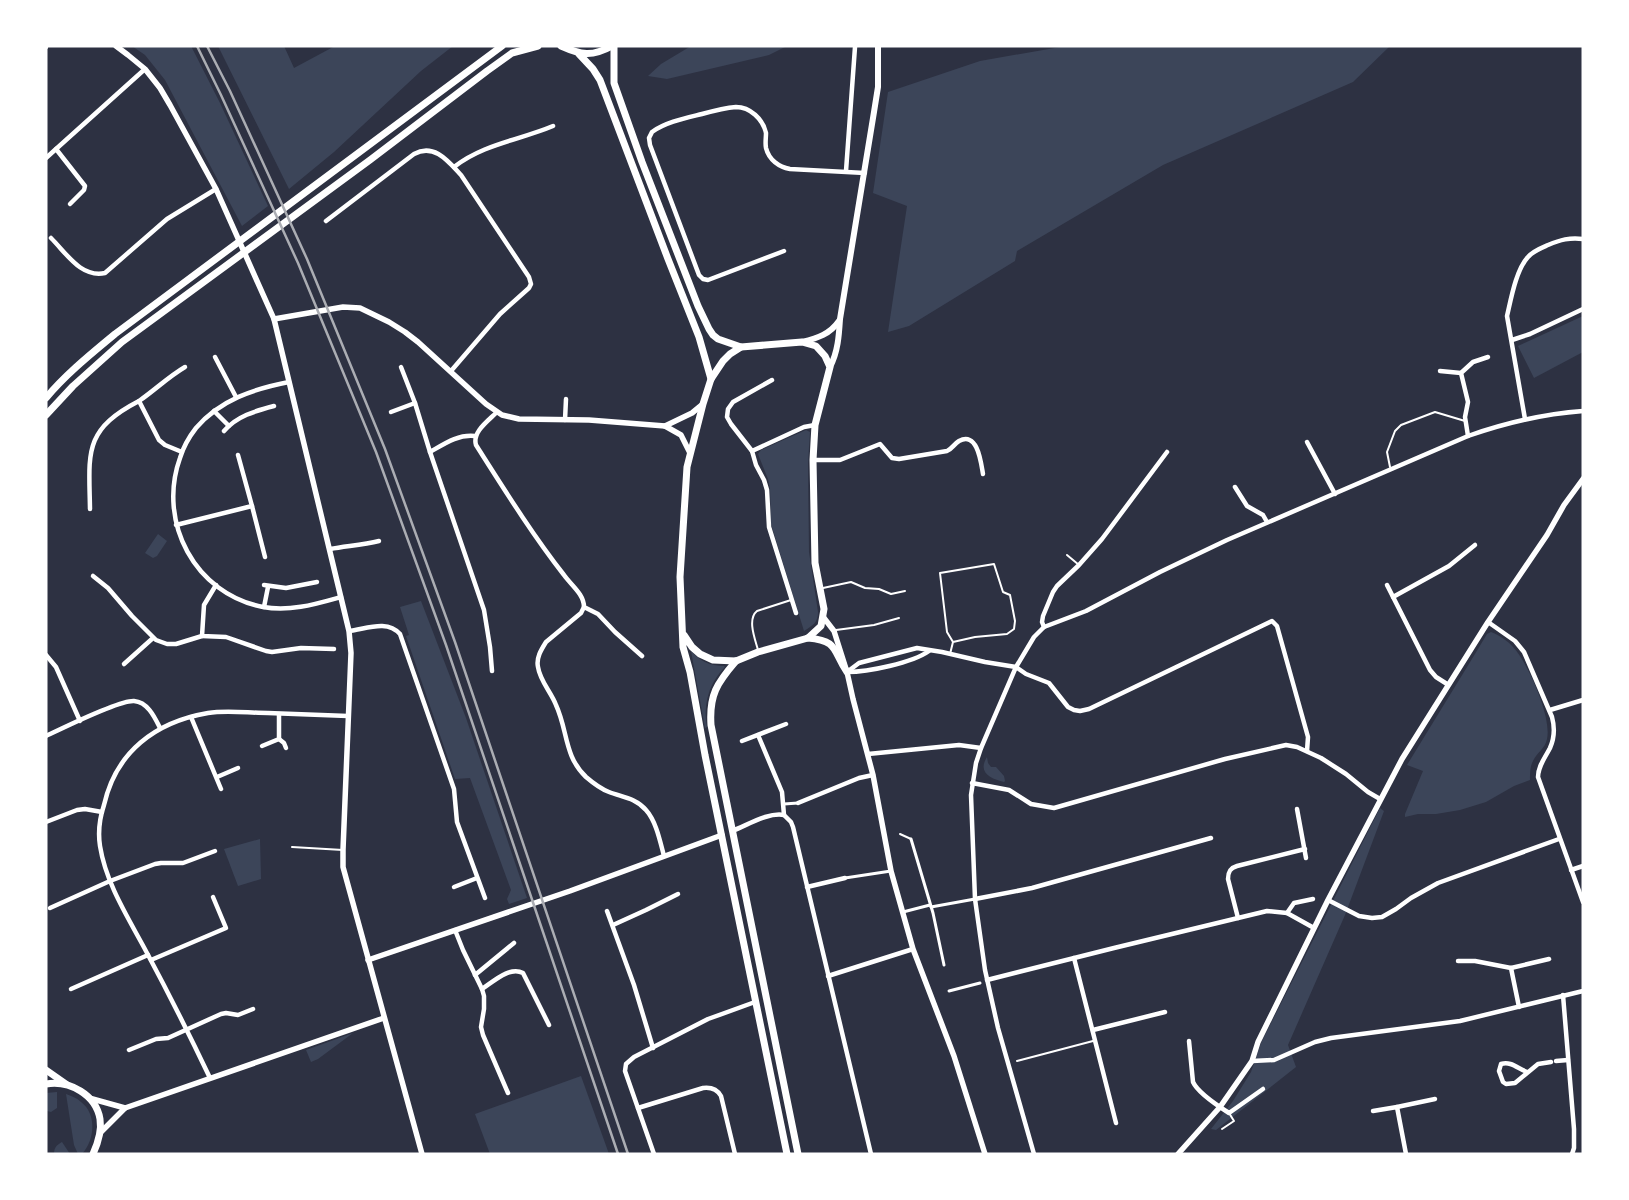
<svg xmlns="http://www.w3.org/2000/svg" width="1629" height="1200" font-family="Inter,sans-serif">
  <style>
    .green { fill: #3c4559 }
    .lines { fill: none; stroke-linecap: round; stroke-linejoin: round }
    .service { stroke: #fff; stroke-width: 2 }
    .pedestrian { stroke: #fff; stroke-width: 3 }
    .minor { stroke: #fff; stroke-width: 4.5 }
    .tertiary { stroke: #fff; stroke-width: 5.5 }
    .secondary { stroke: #fff; stroke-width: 6 }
    .primary { stroke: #fff; stroke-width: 7 }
    .rail { stroke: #abadb3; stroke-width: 2.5 }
  </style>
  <rect width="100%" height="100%" fill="#2d3142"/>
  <g class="green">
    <polygon points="132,46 191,46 220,103 268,206 242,226 165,80 145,55"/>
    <polygon points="218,46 284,46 294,68 335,46 453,46 421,71 334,152 289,189"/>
    <polygon points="691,46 787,46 769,55 667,79 648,76 661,64"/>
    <polygon points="1066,46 1390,46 1353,82 1163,165 1017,251 1015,261 909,326 888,332 907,206 873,193 888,92 980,61"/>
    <polygon points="1583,316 1583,352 1534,378 1518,346"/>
    <path d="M806,430L810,432L808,463L809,552L818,612C818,623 813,625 804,631L771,524L770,489L768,479L758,454L761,450Z"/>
    <polygon points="158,534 167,541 157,556 153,558 145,553"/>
    <polygon points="421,601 466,718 527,898 509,904 507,899 511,890 470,778 455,779 406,636 409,635 400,607"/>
    <path d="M1491,632C1499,635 1508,641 1513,647C1528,663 1552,717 1547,739C1545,749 1537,752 1533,761C1530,766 1530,774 1530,780L1514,786L1486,802L1460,810L1436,814H1418L1405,817V814L1423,771L1407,765L1475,654L1487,634Z"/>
    <path d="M691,651C700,661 710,666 724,666L725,667C709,683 703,704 707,727L705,728Z"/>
    <path d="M987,757L988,763L991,767H996L1004,776L1005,781L1004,782C991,779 977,773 987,757Z"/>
    <polygon points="1380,808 1384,811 1345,915 1288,1045 1296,1067 1216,1130 1211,1129 1233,1101 1251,1072 1261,1043"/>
    <polygon points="260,839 261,879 238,886 224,849"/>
    <polygon points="353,1033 318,1059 311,1062 306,1050"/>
    <polygon points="581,1076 609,1154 490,1154 475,1114"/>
    <polygon points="57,1092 57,1108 51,1112 47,1111 46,1093"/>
    <path d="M66,1094C71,1096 77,1098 81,1102C97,1114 95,1140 82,1154H78L74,1145Z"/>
    <path d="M62,1142L70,1154H54C54,1147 57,1145 62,1142Z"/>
  </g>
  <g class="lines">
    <g class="service">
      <polyline points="1390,467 1387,452 1395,431 1401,425 1435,412 1465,421"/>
      <polyline points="1067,555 1079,565"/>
      <polyline points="823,588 851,582 865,588 879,589 891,594 905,591"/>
      <polyline points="836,630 874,625 899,618"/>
      <path d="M758,650C755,639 747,619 757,611L791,600"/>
      <polyline points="950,654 953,642 975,637 1007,634 1014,629 1015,621 1010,595 1003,592 994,564 940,573 947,632 953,642"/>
      <polyline points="900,834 911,839"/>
      <polyline points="292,847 343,850"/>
      <polyline points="1017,1061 1093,1041"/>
      <polyline points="1222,1129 1234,1121 1229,1113"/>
    </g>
    <g class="pedestrian">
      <polyline points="784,804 798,803"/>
      <polyline points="911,839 933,913 944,965"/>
      <polyline points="845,878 891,871"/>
      <polyline points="931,907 975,899"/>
      <polyline points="903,912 930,905"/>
      <polyline points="949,991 980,983"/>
    </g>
    <g class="minor">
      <polyline points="46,47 46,46"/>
      <polyline points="56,149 85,186 84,190 70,204"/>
      <polyline points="46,158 145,69"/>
      <path d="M454,167C483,144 520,140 553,126"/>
      <polyline points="846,171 855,47"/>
      <path d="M326,221L414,154C434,143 448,161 461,175L529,277L531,284L529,288L500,314L451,371"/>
      <path d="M51,238C67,254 81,278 105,273L167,219L216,189"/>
      <path d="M784,251L708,280L703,279L699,275L650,145L649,138L652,132C666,122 686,118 702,114C713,111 725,108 736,107C750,107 763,119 766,133C766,138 765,143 766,148C769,160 779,167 790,169L865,173"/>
      <polyline points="1512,340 1530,334 1583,309"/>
      <polyline points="215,357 236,397"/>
      <path d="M401,367L415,403L430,452C444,444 458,434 475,436"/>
      <polyline points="1440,371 1461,373"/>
      <polyline points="772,380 733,402 728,409 727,417 731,424 752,451 756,465 764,480 767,490 769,527 796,613"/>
      <path d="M289,382C253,389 220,400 196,428C189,437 183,448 180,458C157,522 195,594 263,607C290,612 316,604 341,597"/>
      <polyline points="214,411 229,426"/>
      <polyline points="391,412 415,403"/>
      <path d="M497,412C488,421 472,432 476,445C504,489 532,534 564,575C571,585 584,594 584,607L598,614L615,632L642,656"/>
      <path d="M1525,419L1507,316C1511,299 1516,270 1528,257C1533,251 1541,248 1548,245C1560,240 1570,237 1583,239"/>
      <polyline points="565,420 566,399"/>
      <path d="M224,431C237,416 255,411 274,406"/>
      <polyline points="1468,436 1465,417 1468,402 1461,373 1473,362 1488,357"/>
      <polyline points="1307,442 1335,494"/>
      <polyline points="752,451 804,427 815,425"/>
      <path d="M182,452L165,445L159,440L139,401C155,390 168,377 185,367"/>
      <polyline points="430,452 484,610 490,647 492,671"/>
      <path d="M813,460H840L880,444L892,458L899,459L947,451C952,449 954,444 959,441C978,431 981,463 983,474"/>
      <polyline points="1235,487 1247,506 1263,515 1267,522"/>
      <polyline points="252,506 265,557"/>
      <path d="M90,509C89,453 83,430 139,401"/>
      <polyline points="176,525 252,506 238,455"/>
      <path d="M330,549C346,546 362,545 379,541"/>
      <polyline points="93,576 108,588 132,616 156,640 167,644 176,644 202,636"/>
      <polyline points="216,585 204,605 202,636 226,637 266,651 272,652 301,648 334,649"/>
      <polyline points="264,585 286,588 317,582"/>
      <polyline points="1387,585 1430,670 1436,677 1447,684"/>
      <polyline points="1393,597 1449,566 1475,545"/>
      <polyline points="264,607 268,587"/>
      <path d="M584,607L581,613L546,642C541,650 536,658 538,667C540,681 551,692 556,705C568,731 564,756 586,777C593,783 601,789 609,792C622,797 636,798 646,810C656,821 660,841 664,856"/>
      <path d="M1488,622L1515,641L1524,652L1552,717C1555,728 1554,739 1550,748C1545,758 1538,766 1538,777L1583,902"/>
      <polyline points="1044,627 1042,622 1043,616 1053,592 1057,586 1079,565 1102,539 1167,452"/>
      <path d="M349,631C366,629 387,619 400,634L454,789L457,822L485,898"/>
      <polyline points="46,655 56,667 80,721"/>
      <polyline points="124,664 153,638"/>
      <polyline points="847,672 859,663 917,648 942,652 985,662 1016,667 1026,674 1049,683 1068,707 1074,710 1080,711 1089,709 1272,621 1277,626 1308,737 1307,751"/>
      <path d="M847,672C868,672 912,663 929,651"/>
      <polyline points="1550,710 1583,700"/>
      <polyline points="191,717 221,789"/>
      <polyline points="758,735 782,792 784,815 791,822 793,827 871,1154"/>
      <path d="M46,736C63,728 119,700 134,701C148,702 155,718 160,728"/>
      <polyline points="279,739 284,743 286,748"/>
      <polyline points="742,741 786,724"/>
      <polyline points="262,746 279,739 279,714"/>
      <polyline points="868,754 959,745 981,748"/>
      <polyline points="217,777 238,768"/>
      <polyline points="972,783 1009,790 1031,804 1054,808 1225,759 1286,745 1297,747 1321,758 1346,774 1368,792 1380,799"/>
      <polyline points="798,803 859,778 873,775"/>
      <polyline points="1297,809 1306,858"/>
      <polyline points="46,822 77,810 85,809 102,812"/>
      <path d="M732,831C748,825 768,812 784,815"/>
      <polyline points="1571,870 1583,866"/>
      <polyline points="454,887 477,878"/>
      <polyline points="807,887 845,878"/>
      <polyline points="975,899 1032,888 1211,838"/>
      <polyline points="1328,900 1359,916 1372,918 1382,917 1396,909 1411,898 1438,883 1559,839"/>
      <polyline points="50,908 110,881 155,864 161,863 183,863 215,851"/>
      <polyline points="607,911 634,985 653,1048"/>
      <polyline points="1287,913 1294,903 1313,899"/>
      <path d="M1238,918L1228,879C1228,872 1230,868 1237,866L1305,849"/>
      <polyline points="613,925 646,910 678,894"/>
      <polyline points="455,930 463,950 482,989 484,996 484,1009 481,1027 483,1035 508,1093"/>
      <polyline points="1074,958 1116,1123"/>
      <polyline points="151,960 226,928 213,897"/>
      <polyline points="1458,961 1475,961 1511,968 1519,1007"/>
      <polyline points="1511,968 1549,959"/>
      <polyline points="475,975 514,943"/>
      <polyline points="828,976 913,949"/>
      <polyline points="987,980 1114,948 1267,911 1287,913 1314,928"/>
      <polyline points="71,989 148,955"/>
      <path d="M482,989C494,981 510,966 523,973L549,1025"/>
      <polyline points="1563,995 1574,1129 1574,1148 1572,1154"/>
      <polyline points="1093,1030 1165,1012"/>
      <path d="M1189,1041L1193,1082C1198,1093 1218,1106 1229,1113L1263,1089"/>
      <polyline points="129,1050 156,1039 168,1038 221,1014 226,1013 238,1015 253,1009"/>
      <polyline points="1252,1061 1274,1060 1315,1042 1331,1038 1460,1021 1583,991"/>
      <polyline points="1556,1061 1568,1060"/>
      <path d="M1527,1072C1517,1068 1511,1061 1501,1064L1499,1071L1503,1082L1506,1084L1515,1083L1538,1064L1551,1062"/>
      <path d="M210,1078C190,1036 169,994 147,953C129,919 106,884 100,846C98,833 100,817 104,805C116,752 155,722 208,713C227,710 248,713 268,713C295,714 321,715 348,716"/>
      <polyline points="1397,1107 1435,1099"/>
      <path d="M638,1108L703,1088C711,1087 717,1089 721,1096L735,1154"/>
      <polyline points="1373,1111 1397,1107 1406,1154"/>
      <polyline points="654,1154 625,1071 626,1064 634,1057 708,1019 755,1002"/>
      <path d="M1034,1154L998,1028L985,970L975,899L971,795L976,763L981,748L1016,667L1034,637L1044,627L1086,611L1160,572L1227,540L1468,436C1505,423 1543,414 1583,411"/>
    </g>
    <g class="tertiary">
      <polyline points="116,46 128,55 145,69 160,88 170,105 216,189 274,319 349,631 351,653 343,850 343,867 422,1154"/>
      <polyline points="274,319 343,307 360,308 389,322 405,332 418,342 486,404 502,415 519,419 589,420 665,426 681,435 690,453"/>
      <polyline points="665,426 692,413 703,404"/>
      <polyline points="824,618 834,631 847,672 853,699 873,775 891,871 913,949 954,1056 985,1154"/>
      <polyline points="368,960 570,891 722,835"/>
      <polyline points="89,1098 125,1108"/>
      <polyline points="100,1133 125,1108 384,1018"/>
      <polyline points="1178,1154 1220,1107 1252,1061 1258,1042 1328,900 1402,759 1488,622 1547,535 1564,505 1583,479"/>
    </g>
    <g class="secondary">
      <path d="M802,342C818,338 830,334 839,321"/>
      <path d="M830,367C838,352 839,335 840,319L874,112L878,87V46"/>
    </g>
    <g class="primary">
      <path d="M561,46C581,55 592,57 612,46"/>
      <polyline points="614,46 614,83 642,162 698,306 709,329 713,335 718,339 741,347"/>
      <polyline points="579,54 593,69 600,80 668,259 699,337 711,379"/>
      <path d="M46,398C66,374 91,354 115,334L502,46"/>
      <polyline points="46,415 73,386 122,342 370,160 487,71 512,53 538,46"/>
      <polyline points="684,635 692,647 700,654 713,660 736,661 758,652 808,638 821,626 824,609 815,563 813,460 815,425 830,367 825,356 816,346 802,342 741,347 730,354 723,361 711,379 703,404 687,467 680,577 683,647 690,672 705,755 787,1154"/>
      <path d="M808,638C839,641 832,650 847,672"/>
      <path d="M736,661C717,683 709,695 711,725L798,1154"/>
      <polyline points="46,1070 66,1084"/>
      <path d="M46,1084C70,1080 96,1095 100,1119C102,1131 98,1143 93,1154"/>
    </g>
    <g class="rail">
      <polyline points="197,46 221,95 298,263 376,452 446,645 618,1154"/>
      <polyline points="207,46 230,91 307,259 385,449 455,642 628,1154"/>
    </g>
  </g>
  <rect width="1629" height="1200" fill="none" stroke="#ffffff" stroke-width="95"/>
</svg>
